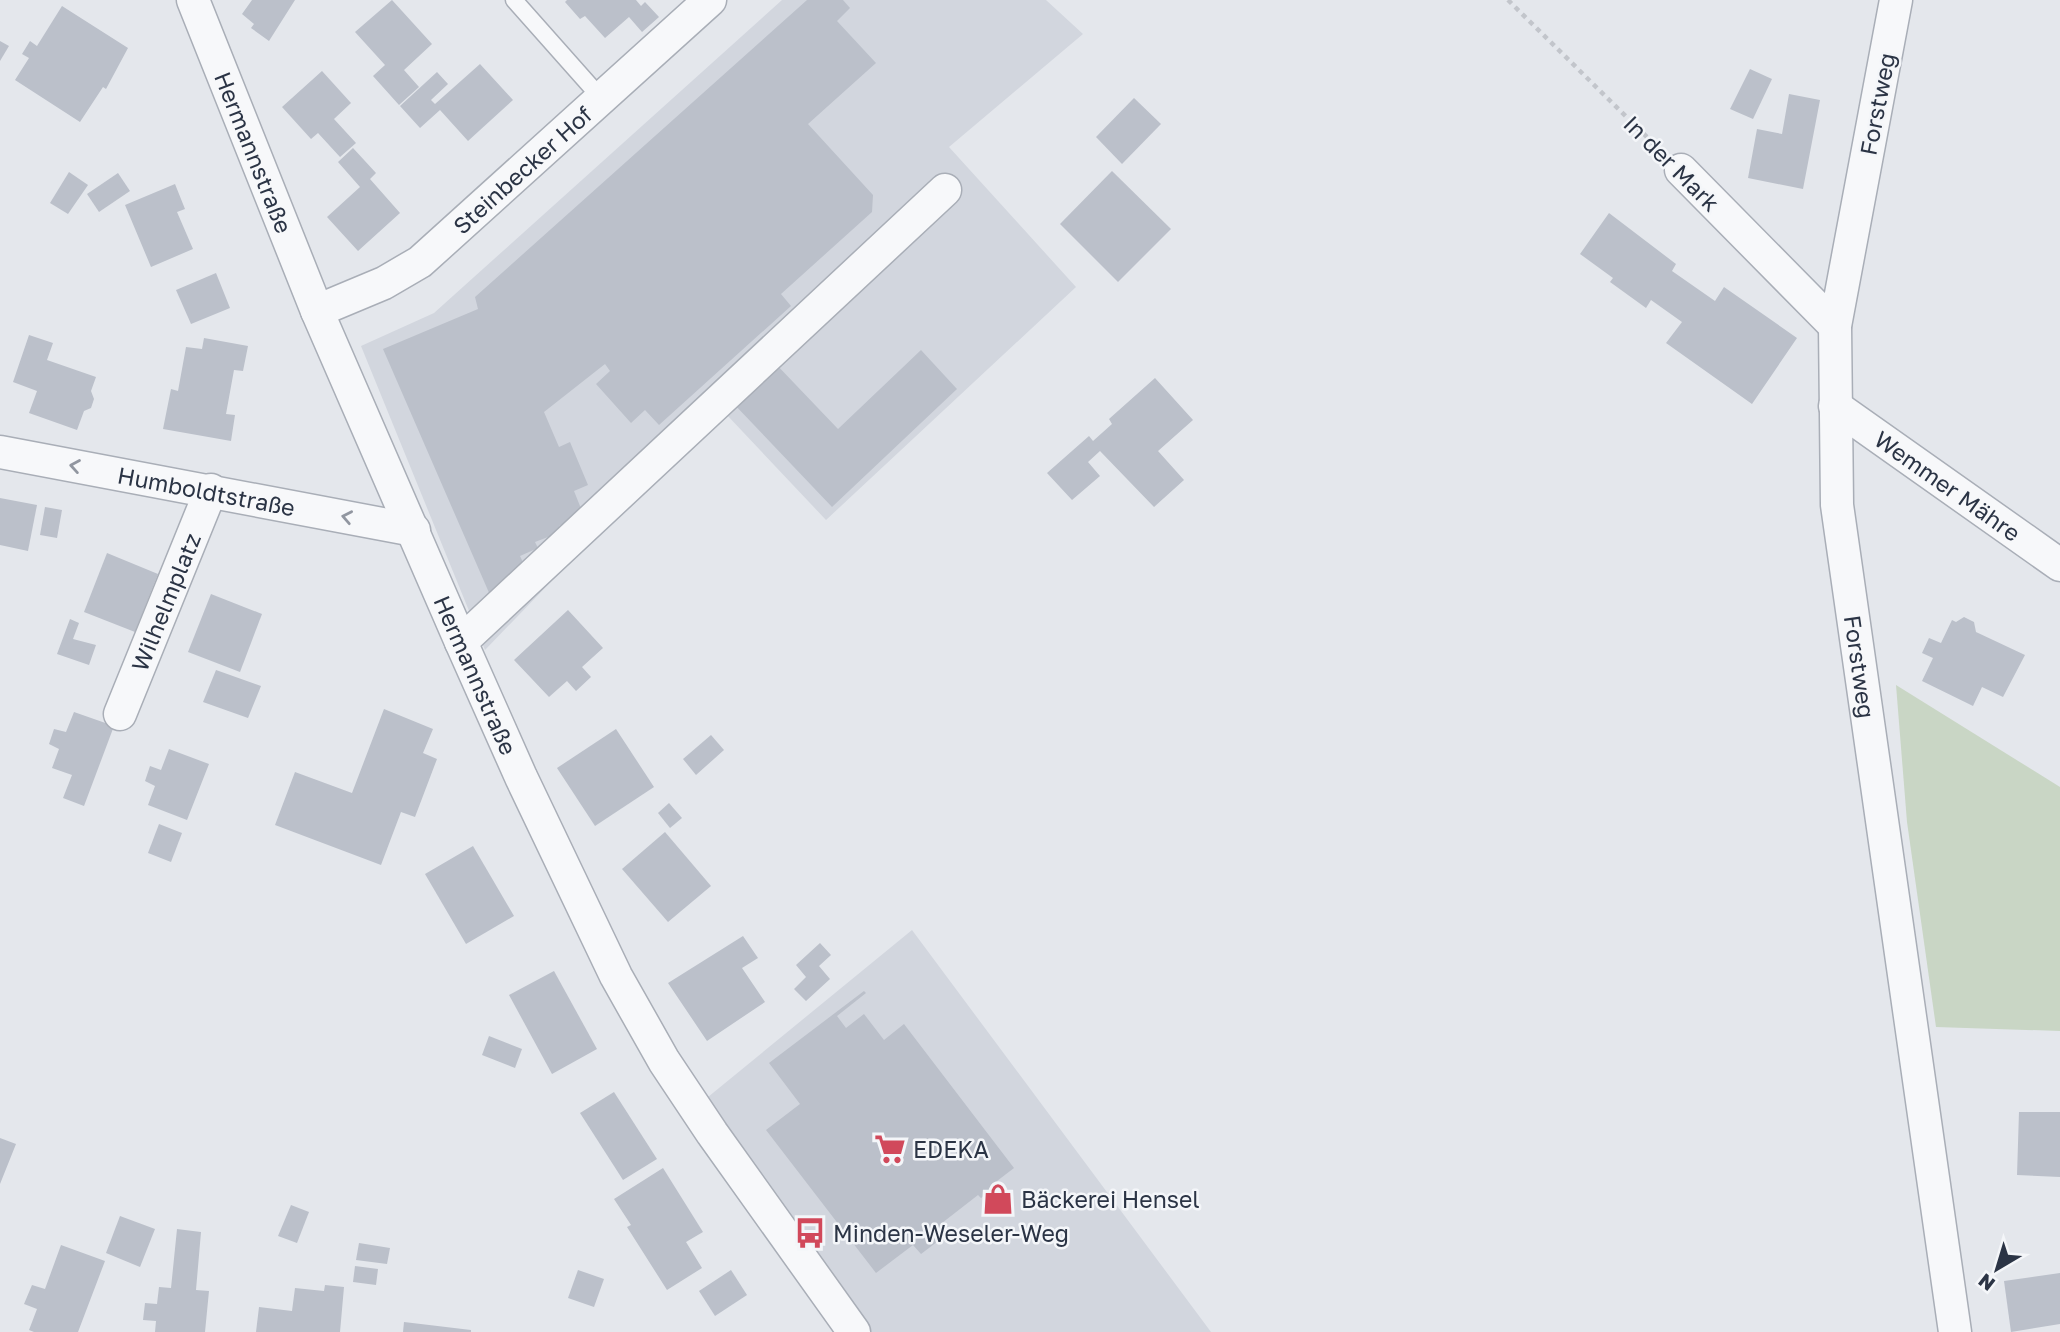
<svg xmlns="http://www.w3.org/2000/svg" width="2060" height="1332" font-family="'Golos Text',sans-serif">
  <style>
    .built { fill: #d2d6de }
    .green { fill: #c9d6c5 }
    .building { fill: #bbc0ca }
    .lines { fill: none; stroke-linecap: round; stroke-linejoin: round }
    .service-casing { stroke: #a9aeb7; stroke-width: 19 }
    .minor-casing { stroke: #a9aeb7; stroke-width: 35 }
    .path { stroke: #c2c5cb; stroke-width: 4.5; stroke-dasharray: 5 5; stroke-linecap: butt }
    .service { stroke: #f7f8fa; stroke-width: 16 }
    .minor { stroke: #f7f8fa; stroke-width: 32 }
    .oneway { stroke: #9196a0 }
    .labels { text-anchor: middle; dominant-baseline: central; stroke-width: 5; stroke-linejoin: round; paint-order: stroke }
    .street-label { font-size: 23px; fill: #2b3445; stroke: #f4f6f9 }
    .poi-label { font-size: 23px; fill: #2b3445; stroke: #f4f6f9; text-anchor: start }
  </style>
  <rect width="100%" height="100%" fill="#e4e7ec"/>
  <g class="built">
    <polygon points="782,0 1046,0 1083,34 949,147 1076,287 826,520 726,414 620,510 485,650 361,346 434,313"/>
    <polygon points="912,930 1211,1332 833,1332 833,1302 708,1097"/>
  </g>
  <polygon class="green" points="1896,685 2060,787 2060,1031 1936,1027 1907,822"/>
  <g class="building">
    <polygon points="252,0 295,0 269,41 251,28 254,24 242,14"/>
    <polygon points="392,0 432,44 404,70 419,87 399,105 373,76 385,65 355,32"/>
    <polygon points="567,0 636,0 641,6 645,2 659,17 642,32 629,17 605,38 585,16 580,19 565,2"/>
    <polygon points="807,0 843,0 850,8 837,21 876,63 808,124 873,195 872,212 781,294 791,306 659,425 645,410 631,423 596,384 610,371 605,364 544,412 559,447 570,442 588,485 574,491 584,516 559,526 561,532 535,542 538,548 520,556 528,573 490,595 383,349 478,309 475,297"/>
    <polygon points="62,6 128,48 106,89 103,87 80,122 15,80 29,58 22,54 30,41 37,46"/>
    <polygon points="0,41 9,46 0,61"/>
    <polygon points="480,64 513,100 468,141 440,110 420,128 400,106 437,72 448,84 431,100 435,104"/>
    <polygon points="1750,69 1772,79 1753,119 1730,109"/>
    <polygon points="322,71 351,103 334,119 356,143 340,157 318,133 311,139 282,107"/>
    <polygon points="1789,94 1820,100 1803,189 1748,178 1757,129 1782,134"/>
    <polygon points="1134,98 1161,124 1122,164 1096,137"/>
    <polygon points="353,148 376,173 370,179 400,213 358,251 327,217 360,187 338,162"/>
    <polygon points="1112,171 1171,229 1118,282 1060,224"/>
    <polygon points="69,172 88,185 68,214 50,203"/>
    <polygon points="118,173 130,191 99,212 87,194"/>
    <polygon points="175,184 185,209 177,212 193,249 151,267 125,205"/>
    <polygon points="1609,213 1676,264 1672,271 1715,301 1724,287 1797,338 1752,404 1666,343 1682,322 1651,300 1646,308 1610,282 1613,278 1580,254"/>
    <polygon points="216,273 230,308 191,324 176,290"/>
    <polygon points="29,335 53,343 47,360 96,377 91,391 94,399 91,408 84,411 77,430 29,413 37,391 13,382"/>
    <polygon points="204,338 248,346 243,371 234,370 226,414 235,415 231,441 163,429 171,389 178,391 186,347 202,349"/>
    <polygon points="921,350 957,389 832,507 732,402 774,362 838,429"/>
    <polygon points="1155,378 1193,420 1158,451 1184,480 1154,507 1100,451 1088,462 1100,476 1072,500 1047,473 1089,436 1093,441 1112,424 1109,419"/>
    <polygon points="0,498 37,505 28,551 0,545"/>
    <polygon points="45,507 62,510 57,538 40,535"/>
    <polygon points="107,553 158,574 135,632 84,612"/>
    <polygon points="211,594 262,614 240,672 188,652"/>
    <polygon points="568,610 603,648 582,667 591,677 576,691 567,681 549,697 514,660"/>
    <polygon points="1964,617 1974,622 1976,632 2025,655 2003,697 1982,687 1973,706 1922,681 1933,658 1922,653 1929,638 1941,643 1952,620 1956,622"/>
    <polygon points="70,619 79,623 73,639 96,645 89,665 57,654"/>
    <polygon points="216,670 261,686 248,718 203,702"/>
    <polygon points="384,709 433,729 423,753 437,759 415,817 401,812 381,865 275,825 295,772 352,793"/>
    <polygon points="74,712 114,726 84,806 63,798 72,775 52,768 59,749 49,744 54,729 66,732"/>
    <polygon points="616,729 654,787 595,826 557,768"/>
    <polygon points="711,735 724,750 696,775 683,759"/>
    <polygon points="169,749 209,764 187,820 148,805 155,786 145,781 150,766 161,770"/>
    <polygon points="669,803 682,818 670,828 658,813"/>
    <polygon points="159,824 182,833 171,862 148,853"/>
    <polygon points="665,832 711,886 668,922 622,869"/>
    <polygon points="473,846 514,916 466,944 425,874"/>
    <polygon points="743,936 758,958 742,968 765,1002 707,1041 668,983"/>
    <polygon points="820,943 831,955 819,966 830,979 806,1001 794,989 806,977 796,965"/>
    <polygon points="554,971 597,1049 552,1074 509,995"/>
    <polygon points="864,991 866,993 837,1016 846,1028 864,1014 884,1040 904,1024 1014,1168 997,1181 1000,1184 981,1198 978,1195 942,1223 950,1232 921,1254 913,1245 876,1273 766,1130 800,1104 769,1063"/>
    <polygon points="489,1036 522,1049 515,1068 482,1055"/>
    <polygon points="614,1092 657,1159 623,1180 580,1113"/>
    <polygon points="2019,1112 2060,1112 2060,1177 2017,1175"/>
    <polygon points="0,1138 16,1144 0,1184"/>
    <polygon points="663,1168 703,1232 686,1242 702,1268 667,1290 627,1227 631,1225 614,1199"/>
    <polygon points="291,1205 309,1212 297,1243 278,1236"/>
    <polygon points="120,1216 155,1229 140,1267 106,1253"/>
    <polygon points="177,1229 201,1232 196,1290 209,1291 205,1332 155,1332 156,1321 143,1320 145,1303 157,1304 159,1287 171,1288"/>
    <polygon points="359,1243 390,1248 387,1264 356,1260"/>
    <polygon points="61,1245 105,1261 78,1332 34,1332 29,1330 37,1309 24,1304 32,1285 45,1289"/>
    <polygon points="355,1266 378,1269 376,1285 353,1282"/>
    <polygon points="578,1270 604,1279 594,1307 568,1298"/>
    <polygon points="731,1270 747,1295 715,1316 699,1291"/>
    <polygon points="2060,1273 2060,1324 2011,1332 2004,1281"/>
    <polygon points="325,1285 344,1287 340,1332 256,1332 259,1307 292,1311 295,1288 324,1291"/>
    <polygon points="404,1322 471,1330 471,1332 403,1332"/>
  </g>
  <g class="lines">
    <defs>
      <polyline id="service" points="514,0 601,98"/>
      <g id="minor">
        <path id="s1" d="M193,0L317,311L461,642L521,777L616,976L664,1061L712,1133L854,1332"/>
        <path id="s2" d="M1896,0L1835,326L1837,505L1955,1332"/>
        <polyline points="1681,170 1835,326"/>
        <path id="s3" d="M317,311L384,283L420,262L710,0"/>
        <path id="s4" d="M1835,406L2060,565"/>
        <path id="s5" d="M0,452L414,530"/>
        <polyline points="461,642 945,190"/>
        <path id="s6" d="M120,714L211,490"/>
      </g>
    </defs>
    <use href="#service" class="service-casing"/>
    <use href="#minor" class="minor-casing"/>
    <polyline class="path" points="1508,0 1657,147"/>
    <use href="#service" class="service"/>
    <use href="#minor" class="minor"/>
  </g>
  <defs><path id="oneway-chevron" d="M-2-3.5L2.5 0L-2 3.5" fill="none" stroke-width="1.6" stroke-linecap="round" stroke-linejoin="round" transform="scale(1.75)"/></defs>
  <g class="oneway">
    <use href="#oneway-chevron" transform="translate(75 466) rotate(-170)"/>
    <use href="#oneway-chevron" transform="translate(347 517) rotate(-169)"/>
  </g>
  <defs>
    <symbol id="supermarket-bare" viewBox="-9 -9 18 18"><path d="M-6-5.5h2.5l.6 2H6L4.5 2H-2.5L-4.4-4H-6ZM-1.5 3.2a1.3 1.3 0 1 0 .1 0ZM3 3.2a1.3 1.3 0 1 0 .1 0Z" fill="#d1495b" stroke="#f4f6f9" stroke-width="2.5" paint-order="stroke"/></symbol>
    <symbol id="shop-bare" viewBox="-9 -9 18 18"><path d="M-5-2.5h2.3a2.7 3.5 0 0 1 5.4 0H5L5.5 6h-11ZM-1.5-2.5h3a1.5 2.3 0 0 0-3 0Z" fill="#d1495b" stroke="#f4f6f9" stroke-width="2.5" paint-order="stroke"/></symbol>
    <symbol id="bus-bare" viewBox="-9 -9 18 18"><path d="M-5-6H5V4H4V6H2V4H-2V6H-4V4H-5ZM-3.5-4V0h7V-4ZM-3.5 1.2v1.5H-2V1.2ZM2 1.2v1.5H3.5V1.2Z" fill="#d1495b" stroke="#f4f6f9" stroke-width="2.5" paint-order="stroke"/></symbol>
  </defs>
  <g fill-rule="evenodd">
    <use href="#supermarket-bare" x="868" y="1127" width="44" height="44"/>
    <use href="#shop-bare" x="976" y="1177" width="44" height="44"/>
    <use href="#bus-bare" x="788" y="1211" width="44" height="44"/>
  </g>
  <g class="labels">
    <g class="street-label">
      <text transform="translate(1877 104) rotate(-79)">Forstweg</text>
      <text stroke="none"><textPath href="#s1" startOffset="164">Hermannstraße</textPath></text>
      <text transform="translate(1672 163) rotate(45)">In der Mark</text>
      <text stroke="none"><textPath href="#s3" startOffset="252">Steinbecker Hof</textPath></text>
      <text stroke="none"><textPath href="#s4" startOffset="138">Wemmer Mähre</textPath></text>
      <text stroke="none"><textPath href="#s5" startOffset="210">Humboldtstraße</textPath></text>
      <text stroke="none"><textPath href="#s6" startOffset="121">Wilhelmplatz</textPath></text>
      <text stroke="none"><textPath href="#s2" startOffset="674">Forstweg</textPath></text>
      <text stroke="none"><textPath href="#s1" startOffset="732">Hermannstraße</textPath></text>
    </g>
    <g class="poi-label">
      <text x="913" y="1149">EDEKA</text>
      <text x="1021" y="1199">Bäckerei Hensel</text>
      <text x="833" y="1233">Minden-Weseler-Weg</text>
    </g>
  </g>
  <g transform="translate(1997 1269) rotate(218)" stroke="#f4f6f9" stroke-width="5" paint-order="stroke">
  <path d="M0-5L12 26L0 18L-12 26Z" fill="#2b3445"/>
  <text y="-10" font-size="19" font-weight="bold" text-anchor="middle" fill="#2b3445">N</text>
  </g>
</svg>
